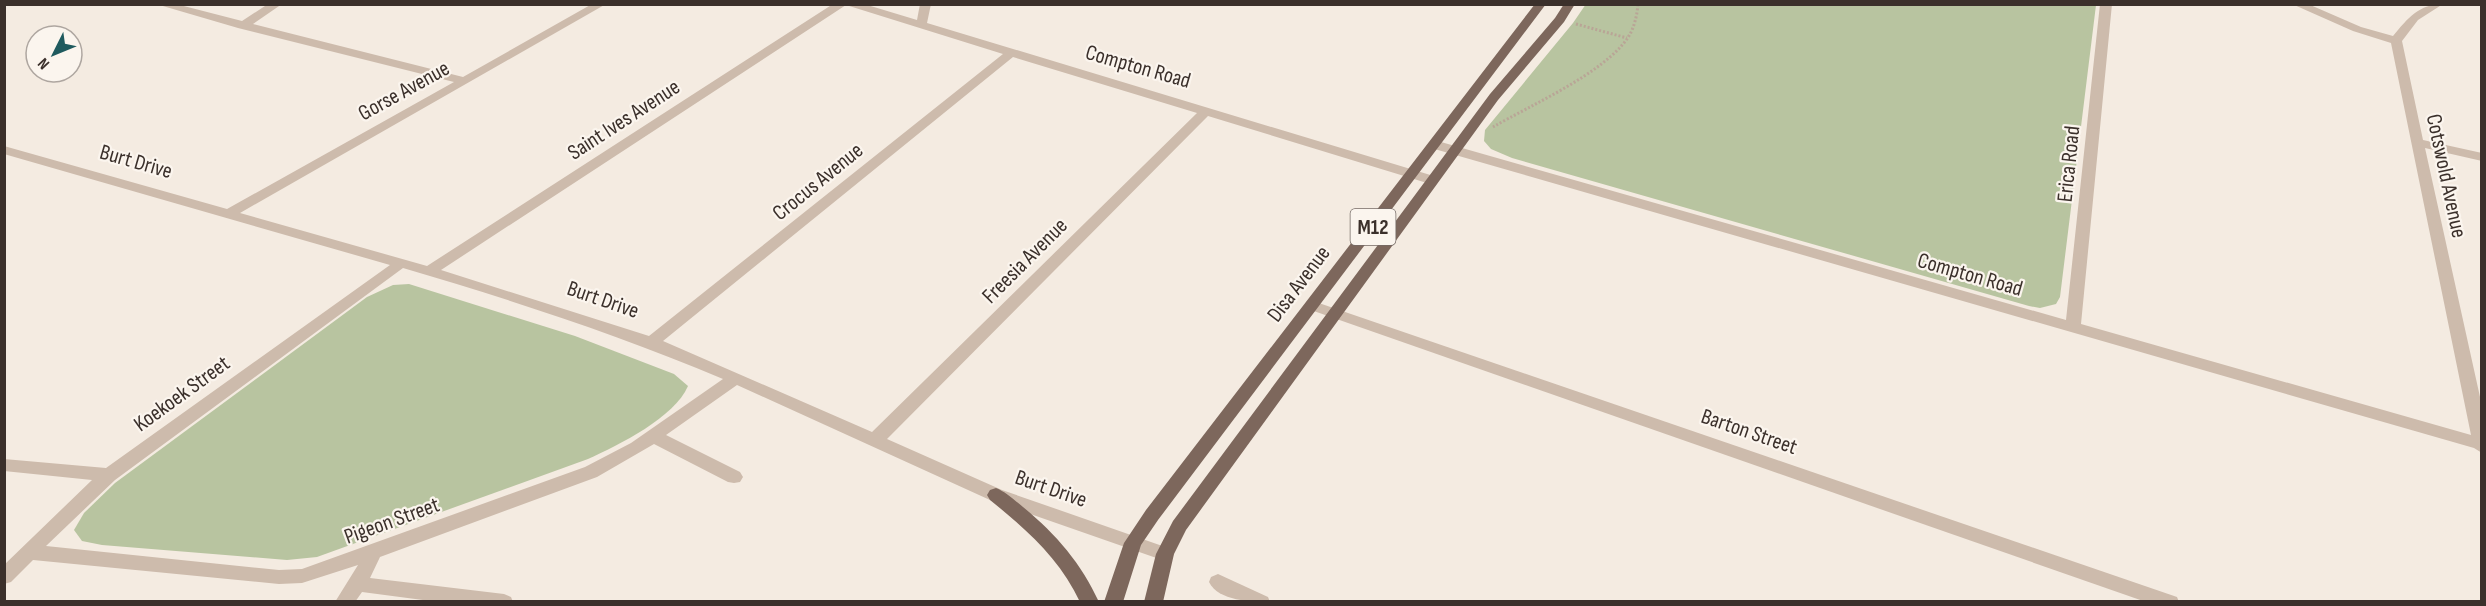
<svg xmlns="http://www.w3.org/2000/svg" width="2486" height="606" font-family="'Sofia Sans Condensed',sans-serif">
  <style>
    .green { fill: #b8c4a0 }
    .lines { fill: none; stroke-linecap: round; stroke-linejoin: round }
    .path { stroke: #b9a596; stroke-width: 3; stroke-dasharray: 2 2; stroke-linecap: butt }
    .minor { fill: #cdbbac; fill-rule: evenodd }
    .major { fill: #7d675c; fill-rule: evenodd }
    .labels { text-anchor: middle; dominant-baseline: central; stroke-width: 4.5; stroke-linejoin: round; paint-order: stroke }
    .shield { fill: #fbf5ee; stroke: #756b66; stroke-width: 1.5 }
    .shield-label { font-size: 21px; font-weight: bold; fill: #3b302b }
    .street-label { font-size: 22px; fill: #3b302b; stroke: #fbf5ee }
  </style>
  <rect width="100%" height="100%" fill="#f4ebe1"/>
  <g class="green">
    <polygon points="1586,4 2096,5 2060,297 2056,304 2040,308 2029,306 1512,158 1491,149 1484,141 1485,130 1573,23"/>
    <path d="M409,284L575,336L674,374L688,386C675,417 619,445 588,459L317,557L287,560L102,545L82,541L74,530L84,513L115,483L367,297L393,285Z"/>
  </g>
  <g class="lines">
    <g class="path">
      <polyline points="1576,24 1627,38"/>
      <path d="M1493,127C1531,105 1602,74 1627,39C1634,29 1637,16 1638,4"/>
    </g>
    <g class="minor">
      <path d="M156,4H176L242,21L268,4H282L253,24L463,77L592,4H606L240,213L427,266L833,4H864L917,20L920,4H931L927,23L1437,177L1439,180L1437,183H1427L1208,116L887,439L1002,490L1171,549L1174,554L1171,559L1165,561L990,500L737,385L666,435L740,472L743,477L740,482L734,483L728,482L654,444L597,477L380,557L370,578L504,594L511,597L513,602H438L362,592L355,602H335L358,565L302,583L279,584L33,560L11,582L4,584V565L92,480L4,471V459L106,468L390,265L4,154V146L227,209L454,82L238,28ZM846,5L1003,54L649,336L441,270ZM1013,57L1197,113L872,432L663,341ZM403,268C512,300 619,335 723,379L631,443L585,467L302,569L279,570L46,546L115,480Z"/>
      <path d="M2100,4H2112L2081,324L2471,435L2391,43L2353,31L2292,4H2308L2361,27L2393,36C2408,18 2419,4 2443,4L2418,20L2402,41L2423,140L2482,153V161L2425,148L2482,406V453L2474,448L1431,148L1430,145L1436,141L1441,142L2066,320Z"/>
      <polygon points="1313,301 2177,597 2179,602 2146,602 1308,309 1305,306 1308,303"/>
      <path d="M1218,574L1268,597L1270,602C1252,602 1218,601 1209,582L1211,577Z"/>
    </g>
    <g class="major">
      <polygon points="1535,4 1546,4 1158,520 1141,545 1123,602 1104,602 1124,543 1146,510"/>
      <polygon points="1564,4 1575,4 1564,22 1498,100 1186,530 1174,554 1163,602 1144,602 1156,554 1173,521 1490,94 1555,18"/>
      <path d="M996,488C1006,492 1014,500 1023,507C1056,534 1081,563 1099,602H1080C1060,559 1026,529 990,500L987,495L990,490Z"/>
    </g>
  </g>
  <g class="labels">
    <rect class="shield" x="1350.5" y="209" width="45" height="36" rx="4.5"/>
    <g class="shield-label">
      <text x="1373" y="227">M12</text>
    </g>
    <g class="street-label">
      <text transform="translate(1138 67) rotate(16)">Compton Road</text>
      <text transform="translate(404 91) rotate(-29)">Gorse Avenue</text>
      <text transform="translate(624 120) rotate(-33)">Saint Ives Avenue</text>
      <text transform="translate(136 162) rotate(16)">Burt Drive</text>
      <text transform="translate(2069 164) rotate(-84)">Erica Road</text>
      <text transform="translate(2446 176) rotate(78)">Cotswold Avenue</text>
      <text transform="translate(818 182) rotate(-39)">Crocus Avenue</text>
      <text transform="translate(1025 261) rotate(-45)">Freesia Avenue</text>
      <text transform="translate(1970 275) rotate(16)">Compton Road</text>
      <text transform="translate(1299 284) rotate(-53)">Disa Avenue</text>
      <text transform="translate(603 300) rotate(19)">Burt Drive</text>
      <text transform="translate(182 394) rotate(-36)">Koekoek Street</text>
      <text transform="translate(1749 432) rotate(19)">Barton Street</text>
      <text transform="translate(1051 489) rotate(19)">Burt Drive</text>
      <text transform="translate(392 521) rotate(-20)">Pigeon Street</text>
    </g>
  </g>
  <rect width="2486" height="606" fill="none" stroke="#3b302b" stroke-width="12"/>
  <g transform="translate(54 54) rotate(227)"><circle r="28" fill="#fbf5ee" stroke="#aea6a0" stroke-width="1.5"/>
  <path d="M0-4.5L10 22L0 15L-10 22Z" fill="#1f5a5e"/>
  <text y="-9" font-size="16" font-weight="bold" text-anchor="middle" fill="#3b302b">N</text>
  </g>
</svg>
